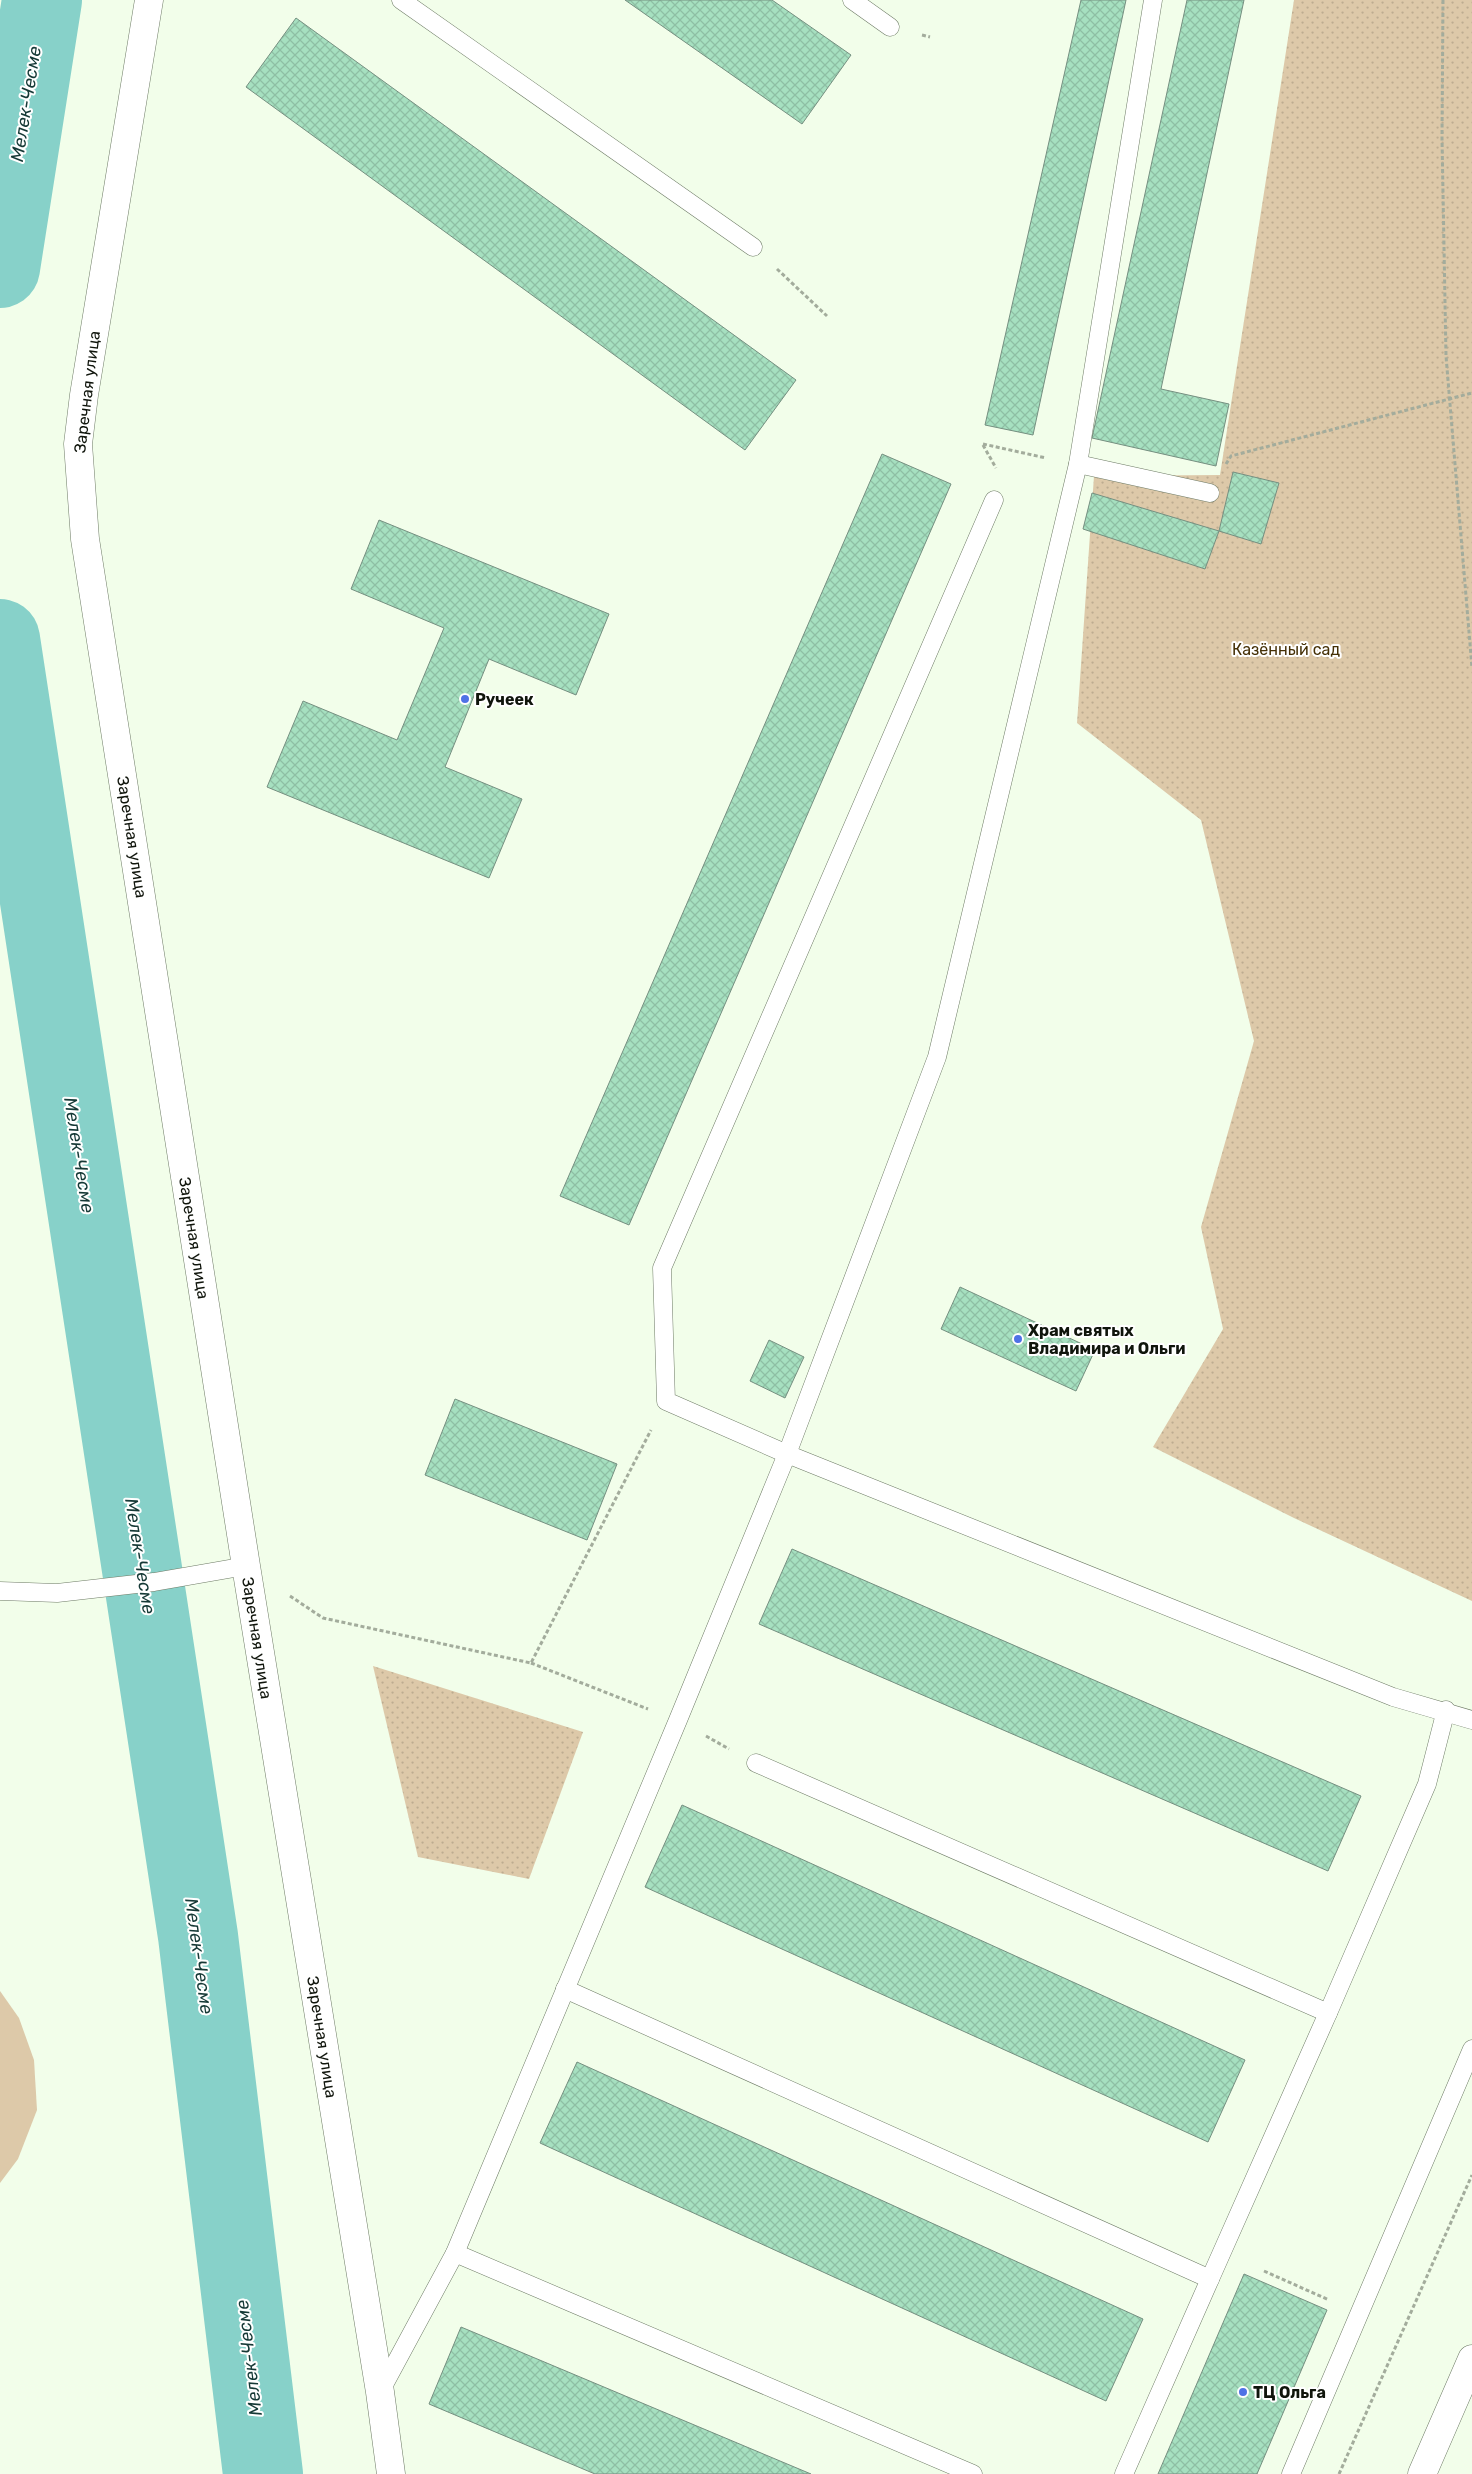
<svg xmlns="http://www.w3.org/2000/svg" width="1472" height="2474" font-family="Rubik,sans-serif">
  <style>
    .grass { fill: #ddc9a9 }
    .park { fill: url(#park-dots) }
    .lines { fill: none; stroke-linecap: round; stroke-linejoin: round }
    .river { stroke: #87d1c9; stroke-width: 80 }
    .building { fill: url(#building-cross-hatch); stroke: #758f80 }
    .service-casing { stroke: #6e7b66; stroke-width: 19 }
    .minor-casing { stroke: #6e7b66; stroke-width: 29 }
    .secondary-casing { stroke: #6e7b66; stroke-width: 29 }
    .path { stroke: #a3ac9c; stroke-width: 3; stroke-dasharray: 4 2.5; stroke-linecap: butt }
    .service { stroke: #fff; stroke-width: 18 }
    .minor { stroke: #fff; stroke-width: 28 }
    .secondary { stroke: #fff; stroke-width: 28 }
    .poi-dot { fill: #4f72e6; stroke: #fff; stroke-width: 2 }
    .labels { text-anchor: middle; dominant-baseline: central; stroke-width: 4; stroke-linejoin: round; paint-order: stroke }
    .street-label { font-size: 16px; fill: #10150c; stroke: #fff }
    .park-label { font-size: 16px; fill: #453006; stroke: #fff }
    .poi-label { font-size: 16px; font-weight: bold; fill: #10150c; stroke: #fff; text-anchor: start }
    .water-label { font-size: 18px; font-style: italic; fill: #153936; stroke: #fff }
  </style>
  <defs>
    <pattern id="park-dots" width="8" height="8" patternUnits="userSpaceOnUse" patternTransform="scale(1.25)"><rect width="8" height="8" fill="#ddc9a9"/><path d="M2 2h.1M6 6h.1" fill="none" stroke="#bdac90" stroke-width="1.8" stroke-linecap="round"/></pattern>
    <pattern id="building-cross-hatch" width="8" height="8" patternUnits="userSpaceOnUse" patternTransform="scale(1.25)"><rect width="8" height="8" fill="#a6e0c0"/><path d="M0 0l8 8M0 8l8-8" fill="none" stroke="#8ebfa4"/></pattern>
  </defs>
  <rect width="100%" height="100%" fill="#f2feea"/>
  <polygon class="grass" points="0,1991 19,2018 34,2060 37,2110 18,2159 0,2183"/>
  <g class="park">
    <polygon points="1294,0 1472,0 1472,1601 1294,1518 1153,1447 1223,1329 1201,1227 1254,1041 1201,820 1077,723 1094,476 1220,475"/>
    <polygon points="373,1666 583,1732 529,1879 418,1857"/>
  </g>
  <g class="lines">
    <g class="river">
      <polyline points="0,268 42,0"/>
      <polyline points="0,639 198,1936 263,2474"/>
    </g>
  </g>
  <g class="building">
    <polygon points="625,0 772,0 851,55 802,124"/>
    <polygon points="1081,0 1126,0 1033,435 985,425"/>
    <polygon points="1187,0 1244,0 1161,389 1229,404 1216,466 1092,438"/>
    <polygon points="296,18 796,380 745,450 246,87"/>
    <polygon points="882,454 951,484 629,1225 560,1196"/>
    <polygon points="1233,472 1279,483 1261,544 1219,531"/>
    <polygon points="1092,493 1219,531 1205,569 1083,529"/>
    <polygon points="379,520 609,614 576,695 489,659 445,767 522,799 489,878 267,787 303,701 397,740 444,628 351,589"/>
    <polygon points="960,1287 1095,1350 1076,1391 941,1329"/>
    <polygon points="769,1340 804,1357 785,1398 750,1381"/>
    <polygon points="455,1399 617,1464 587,1540 425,1475"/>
    <polygon points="792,1549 1361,1796 1328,1871 759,1624"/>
    <polygon points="682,1805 1245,2060 1208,2142 645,1887"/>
    <polygon points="577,2062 1143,2319 1106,2401 540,2143"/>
    <polygon points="1244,2274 1327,2310 1257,2474 1158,2474"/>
    <polygon points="461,2327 811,2474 595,2474 429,2404"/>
  </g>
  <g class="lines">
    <defs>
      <g id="service">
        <polyline points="401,0 753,247"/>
        <polyline points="852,0 890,27"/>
        <polyline points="1078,464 1210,493"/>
        <polyline points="994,500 662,1268 666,1401 787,1454 1393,1697 1472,1720"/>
        <polyline points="0,1591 57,1593 154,1582 246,1566"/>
        <polyline points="756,1763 1328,2013"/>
        <polyline points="565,1989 1210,2279 1124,2474"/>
        <polyline points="455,2253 973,2474"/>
        <polyline points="1210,2279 1328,2013 1427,1784 1446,1710"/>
        <polyline points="380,2392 455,2253 678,1720 787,1454 937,1057 1078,464 1153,0"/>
        <polyline points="1291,2474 1472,2049"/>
      </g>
      <polyline id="minor" points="149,0 84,395 78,444 85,539 246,1566 380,2392 391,2474"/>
      <polyline id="secondary" points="1422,2474 1472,2359"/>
    </defs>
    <use href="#service" class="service-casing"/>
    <use href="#minor" class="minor-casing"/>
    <use href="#secondary" class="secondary-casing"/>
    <g class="path">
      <polyline points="1443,0 1442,138 1446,356 1472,668"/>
      <polyline points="922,35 930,37"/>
      <polyline points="777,269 827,316"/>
      <polyline points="983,444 1046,458"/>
      <polyline points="983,445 996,468"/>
      <polyline points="1226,464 1231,456 1472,393"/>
      <polyline points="290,1596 323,1618 531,1663 651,1430"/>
      <polyline points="531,1663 648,1709"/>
      <polyline points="706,1736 729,1749"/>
      <polyline points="1264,2271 1329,2300"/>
      <polyline points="1339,2474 1472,2175"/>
    </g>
    <use href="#service" class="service"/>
    <use href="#minor" class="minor"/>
    <use href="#secondary" class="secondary"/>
  </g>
  <g class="poi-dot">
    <circle cx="465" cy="699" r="5"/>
    <circle cx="1018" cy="1339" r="5"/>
    <circle cx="1243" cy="2392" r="5"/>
  </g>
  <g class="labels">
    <g class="street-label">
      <text transform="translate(87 392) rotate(-83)">Заречная улица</text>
      <text transform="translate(132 837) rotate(81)">Заречная улица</text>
      <text transform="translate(194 1238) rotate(81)">Заречная улица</text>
      <text transform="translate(257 1638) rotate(81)">Заречная улица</text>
      <text transform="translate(322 2037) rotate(81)">Заречная улица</text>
    </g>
    <g class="park-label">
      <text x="1286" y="649">Казённый сад</text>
    </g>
    <g class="poi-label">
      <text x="475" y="699">Ручеек</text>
      <text x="1028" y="1330">Храм святых<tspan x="1028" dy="18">Владимира и Ольги</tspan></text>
      <text x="1253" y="2392">ТЦ Ольга</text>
    </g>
    <g class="water-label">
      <text transform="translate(26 104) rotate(-81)">Мелек-Чесме</text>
      <text transform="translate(79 1155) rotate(81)">Мелек-Чесме</text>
      <text transform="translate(140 1556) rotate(81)">Мелек-Чесме</text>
      <text transform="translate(199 1956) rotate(82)">Мелек-Чесме</text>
      <text transform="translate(249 2358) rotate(-97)">Мелек-Чесме</text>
    </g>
  </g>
</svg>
